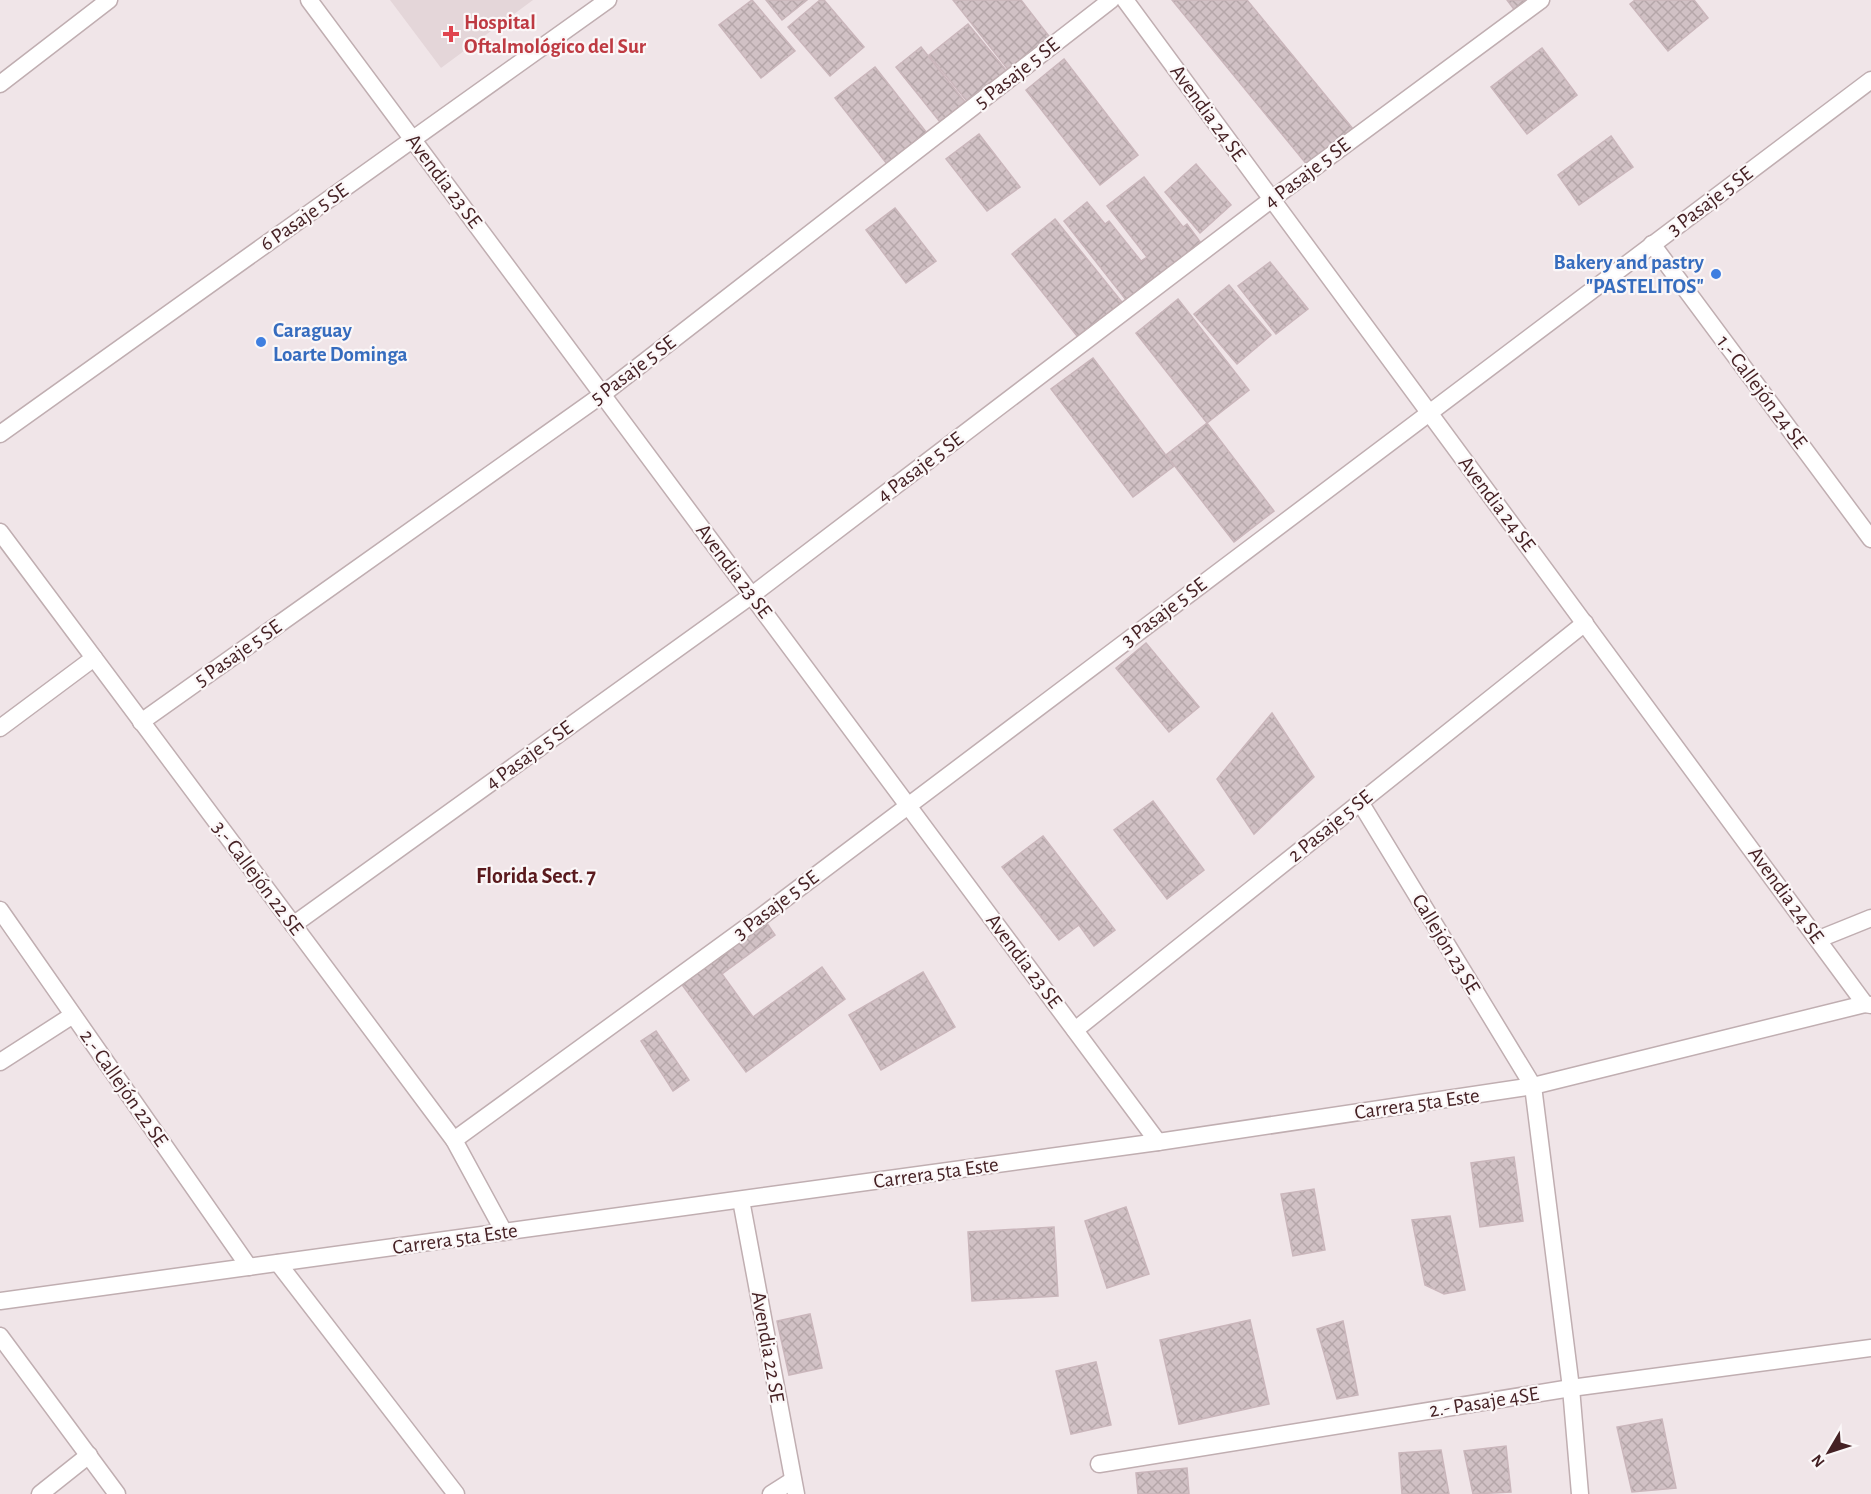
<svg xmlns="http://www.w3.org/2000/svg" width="1871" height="1494" font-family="'Alegreya Sans',sans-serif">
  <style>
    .built { fill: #e4d6d9 }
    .building { fill: url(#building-cross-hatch); stroke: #cab6bb; stroke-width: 1.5 }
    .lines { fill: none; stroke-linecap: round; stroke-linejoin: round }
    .minor-casing { stroke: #c0aeb1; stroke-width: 19 }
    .minor { stroke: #fff; stroke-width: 16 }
    .health-dot { fill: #e0444e; stroke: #fbf7f8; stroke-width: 2 }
    .shop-dot { fill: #3f7fe0; stroke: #fbf7f8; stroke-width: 2 }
    .labels { text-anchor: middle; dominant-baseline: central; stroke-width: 4.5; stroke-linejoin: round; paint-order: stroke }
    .health-label { font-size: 21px; font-weight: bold; fill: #be3a42; stroke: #fbf7f8; text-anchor: start }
    .street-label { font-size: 21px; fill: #452124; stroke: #fbf7f8 }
    .shop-label { font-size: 21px; font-weight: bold; fill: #366cbe; stroke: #fbf7f8; text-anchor: end }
    .neighbourhood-label { font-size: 22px; font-weight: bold; fill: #5a1a1d; stroke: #fbf7f8 }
  </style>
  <defs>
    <pattern id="building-cross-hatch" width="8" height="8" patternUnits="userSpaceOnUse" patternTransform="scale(1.5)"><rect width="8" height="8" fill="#d1c1c5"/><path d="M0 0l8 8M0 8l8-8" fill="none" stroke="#b5a6a9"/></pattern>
  </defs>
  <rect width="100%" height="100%" fill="#f0e5e8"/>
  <polygon class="built" points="390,0 533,0 441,68"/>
  <g class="building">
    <polygon points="752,0 795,51 761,78 719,25"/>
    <polygon points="766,0 807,0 782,20"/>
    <polygon points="820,0 824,0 864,47 830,76 788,27"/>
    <polygon points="953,0 1021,0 1052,40 1010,72"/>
    <polygon points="1172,0 1247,0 1353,129 1308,166"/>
    <polygon points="1507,0 1541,0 1519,16"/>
    <polygon points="1635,0 1694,0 1708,18 1668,51 1630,4"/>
    <polygon points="968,24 1009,74 971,106 929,55"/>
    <polygon points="921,47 965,102 940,122 896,67"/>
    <polygon points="1542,48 1577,95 1527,134 1491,87"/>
    <polygon points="1064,59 1138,155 1100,185 1026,90"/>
    <polygon points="875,67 927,133 887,164 835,98"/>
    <polygon points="979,134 1020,187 987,211 946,159"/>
    <polygon points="1611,136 1633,167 1579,205 1558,175"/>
    <polygon points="1196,164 1231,205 1200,233 1165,192"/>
    <polygon points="1144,177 1183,227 1187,224 1204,247 1130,305 1064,221 1087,202 1105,224 1109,221 1141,261 1147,257 1107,206"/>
    <polygon points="895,208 936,261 906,283 866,230"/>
    <polygon points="1055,219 1125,306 1081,341 1012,254"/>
    <polygon points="1270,262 1308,309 1276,334 1238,286"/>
    <polygon points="1229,285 1271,335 1237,364 1194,314"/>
    <polygon points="1178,299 1249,390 1207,423 1136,333"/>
    <polygon points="1093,358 1174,466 1133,497 1051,389"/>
    <polygon points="1207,423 1274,511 1234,542 1166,455"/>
    <polygon points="1146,643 1199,707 1169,732 1116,668"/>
    <polygon points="1272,713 1314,777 1254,834 1217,779"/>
    <polygon points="1153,801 1204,870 1167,899 1114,830"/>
    <polygon points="1043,836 1115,930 1094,946 1079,925 1059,940 1002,867"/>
    <polygon points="762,916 775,935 722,974 753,1017 822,967 845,999 746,1072 677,978"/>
    <polygon points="923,972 955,1027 881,1070 849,1015"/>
    <polygon points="656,1031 689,1080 673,1091 641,1041"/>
    <polygon points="1514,1157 1523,1221 1480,1227 1471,1163"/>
    <polygon points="1314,1189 1325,1250 1293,1256 1281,1194"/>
    <polygon points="1126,1207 1149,1274 1107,1288 1085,1221"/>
    <polygon points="1450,1216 1465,1290 1444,1294 1425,1285 1412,1220"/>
    <polygon points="1054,1227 1058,1296 972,1301 968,1232"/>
    <polygon points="810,1314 822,1368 789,1375 777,1321"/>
    <polygon points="1250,1320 1269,1404 1179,1424 1160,1340"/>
    <polygon points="1343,1321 1358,1395 1337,1399 1317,1329"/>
    <polygon points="1096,1362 1111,1425 1071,1434 1056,1371"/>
    <polygon points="1662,1419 1676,1488 1632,1492 1617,1427"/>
    <polygon points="1506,1446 1511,1492 1473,1494 1464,1451"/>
    <polygon points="1441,1450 1449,1494 1402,1494 1399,1453"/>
    <polygon points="1187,1468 1189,1494 1138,1494 1136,1473"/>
  </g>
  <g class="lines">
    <defs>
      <g id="minor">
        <polyline points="309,0 1158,1142"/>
        <polyline points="1125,0 1865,1004 1871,1005"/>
        <polyline points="0,84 109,0"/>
        <polyline points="1652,244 1871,539"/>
        <polyline points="0,434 608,0"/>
        <polyline points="0,532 454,1140 504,1232"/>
        <polyline points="141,722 603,394 1111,0"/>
        <polyline points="0,728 94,658"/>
        <polyline points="1360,802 1533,1086 1571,1388 1580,1494"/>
        <polyline points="0,910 249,1267"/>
        <polyline points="293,925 752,595 1272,199 1541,0"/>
        <polyline points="1819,939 1871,918"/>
        <polyline points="1075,1030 1585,623"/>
        <polyline points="0,1062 73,1015"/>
        <polyline points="454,1140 762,916 1871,80"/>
        <polyline points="741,1200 796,1494"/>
        <polyline points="278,1263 456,1494"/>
        <polyline points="0,1301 1158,1142 1533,1086 1865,1004"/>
        <polyline points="0,1336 117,1494"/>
        <polyline points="1099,1464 1571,1388 1871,1348"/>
        <polyline points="40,1494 89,1455"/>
        <polyline points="771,1494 793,1480"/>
      </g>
    </defs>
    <use href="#minor" class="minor-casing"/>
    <use href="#minor" class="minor"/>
  </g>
  <path class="health-dot" d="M448 25h6v6h6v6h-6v6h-6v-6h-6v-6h6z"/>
  <g class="shop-dot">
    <circle cx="1716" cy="274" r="6"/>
    <circle cx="261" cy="342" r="6"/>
  </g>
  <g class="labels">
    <g class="health-label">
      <text x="464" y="22">Hospital<tspan x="464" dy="24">Oftalmológico del Sur</tspan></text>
    </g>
    <g class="street-label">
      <text transform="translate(1017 73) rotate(-38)">5 Pasaje 5 SE</text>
      <text transform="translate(1208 113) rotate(54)">Avendia 24 SE</text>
      <text transform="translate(1307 173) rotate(-37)">4 Pasaje 5 SE</text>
      <text transform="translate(444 181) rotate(53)">Avendia 23 SE</text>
      <text transform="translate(1710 201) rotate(-37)">3 Pasaje 5 SE</text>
      <text transform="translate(304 217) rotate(-35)">6 Pasaje 5 SE</text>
      <text transform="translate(633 370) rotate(-37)">5 Pasaje 5 SE</text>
      <text transform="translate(1762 392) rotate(53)">1.- Callejón 24 SE</text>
      <text transform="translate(920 467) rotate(-37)">4 Pasaje 5 SE</text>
      <text transform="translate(1497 504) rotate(53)">Avendia 24 SE</text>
      <text transform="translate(734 571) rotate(53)">Avendia 23 SE</text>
      <text transform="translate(1164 612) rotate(-37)">3 Pasaje 5 SE</text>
      <text transform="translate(238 653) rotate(-35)">5 Pasaje 5 SE</text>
      <text transform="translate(529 755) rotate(-36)">4 Pasaje 5 SE</text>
      <text transform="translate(1330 826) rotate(-39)">2 Pasaje 5 SE</text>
      <text transform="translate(258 878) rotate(53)">3.- Callejón 22 SE</text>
      <text transform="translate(1786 895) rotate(54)">Avendia 24 SE</text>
      <text transform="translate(776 905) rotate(-37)">3 Pasaje 5 SE</text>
      <text transform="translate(1446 944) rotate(59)">Callejón 23 SE</text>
      <text transform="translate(1024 961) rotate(53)">Avendia 23 SE</text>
      <text transform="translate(124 1088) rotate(55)">2.- Callejón 22 SE</text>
      <text transform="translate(1417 1104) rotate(-8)">Carrera 5ta Este</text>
      <text transform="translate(936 1173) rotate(-8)">Carrera 5ta Este</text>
      <text transform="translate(455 1239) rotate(-8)">Carrera 5ta Este</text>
      <text transform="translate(768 1347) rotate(80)">Avendia 22 SE</text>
      <text transform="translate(1484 1402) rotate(-9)">2.- Pasaje 4SE</text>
    </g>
    <g class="shop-label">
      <text x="1704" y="262">Bakery and pastry<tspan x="1704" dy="24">"PASTELITOS"</tspan></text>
      <text x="273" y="330" text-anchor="start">Caraguay<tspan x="273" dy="24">Loarte Dominga</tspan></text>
    </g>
    <g class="neighbourhood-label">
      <text x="536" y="876">Florida Sect. 7</text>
    </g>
  </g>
  <g transform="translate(1829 1452) rotate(231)" stroke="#fbf7f8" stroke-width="4.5" paint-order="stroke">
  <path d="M0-4.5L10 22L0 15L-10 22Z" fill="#452124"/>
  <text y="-9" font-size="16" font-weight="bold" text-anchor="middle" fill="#452124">N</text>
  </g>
</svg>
